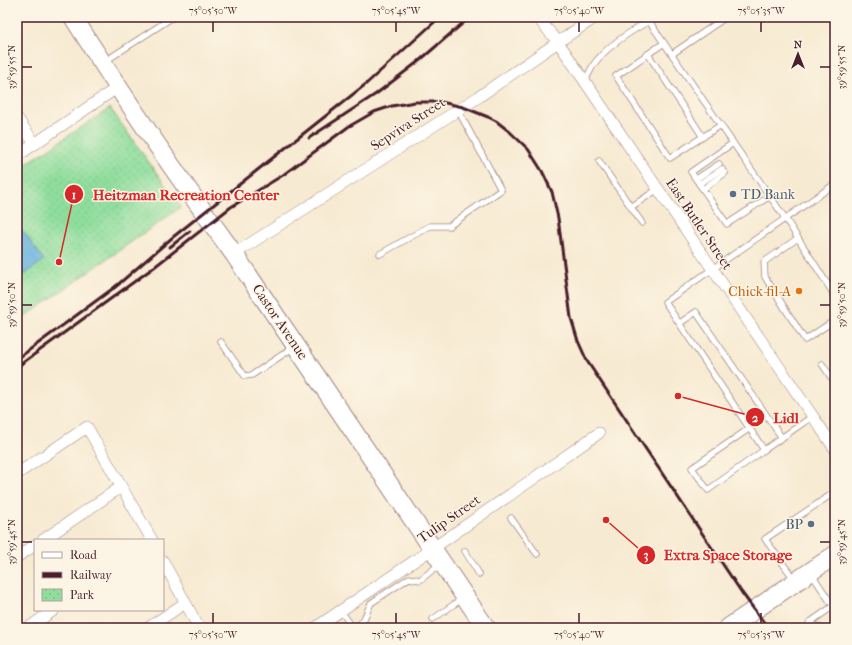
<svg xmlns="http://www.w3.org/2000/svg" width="852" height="645" font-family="'IM FELL French Canon',serif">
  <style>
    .park { fill: url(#park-dots); stroke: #6c7e64 }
    .water { fill: #64b1dd; stroke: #576884 }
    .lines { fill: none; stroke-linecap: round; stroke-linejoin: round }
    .service-casing { stroke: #a0847e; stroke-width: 7 }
    .minor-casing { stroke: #a0847e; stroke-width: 12 }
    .primary-casing { stroke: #a0847e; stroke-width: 20 }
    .service { stroke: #fff; stroke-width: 5.5 }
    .minor { stroke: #fff; stroke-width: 11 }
    .primary { stroke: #fff; stroke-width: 18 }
    .rail { stroke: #4a1f2b; stroke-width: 3 }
    .ticks { fill: none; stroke: #4a1f2b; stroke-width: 1.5 }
    .service-dot { fill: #5c6f8a; stroke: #fcf5e5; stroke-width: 1.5 }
    .food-dot { fill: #e8710a; stroke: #fcf5e5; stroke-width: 1.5 }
    .labels { text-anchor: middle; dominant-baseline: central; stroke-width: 3; stroke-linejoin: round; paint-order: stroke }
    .street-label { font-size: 14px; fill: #4a1f2b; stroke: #fcf5e5 }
    .service-label { font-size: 14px; fill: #4e5e75; stroke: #fcf5e5; text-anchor: start }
    .food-label { font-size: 14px; fill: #c56008; stroke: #fcf5e5; text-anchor: end }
    .leader { fill: none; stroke: #d62828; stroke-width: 1.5 }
    .callout-dot { fill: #d62828; stroke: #fcf5e5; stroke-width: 1.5 }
    .mark-label { font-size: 12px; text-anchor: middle; font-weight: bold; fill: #fff }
    .callout-label { font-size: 15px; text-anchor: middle; font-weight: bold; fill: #d62828; stroke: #fcf5e5; stroke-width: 3; stroke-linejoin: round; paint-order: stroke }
    .neatline { fill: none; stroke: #4a1f2b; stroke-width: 1.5 }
    .ticks-label { font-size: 10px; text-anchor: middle; fill: #4a1f2b }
  </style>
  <defs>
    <pattern id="park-dots" width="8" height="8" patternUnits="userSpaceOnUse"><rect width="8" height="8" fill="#8fde9d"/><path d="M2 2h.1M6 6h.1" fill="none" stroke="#7dbe87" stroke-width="1.8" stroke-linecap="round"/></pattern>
  </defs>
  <rect width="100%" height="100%" fill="#fcf5e5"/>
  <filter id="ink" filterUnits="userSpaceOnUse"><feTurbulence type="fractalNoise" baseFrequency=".025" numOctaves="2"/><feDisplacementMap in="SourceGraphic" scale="8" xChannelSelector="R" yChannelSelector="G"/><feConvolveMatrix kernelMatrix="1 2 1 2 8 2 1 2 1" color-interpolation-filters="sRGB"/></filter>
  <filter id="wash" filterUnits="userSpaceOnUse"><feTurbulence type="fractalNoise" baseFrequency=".012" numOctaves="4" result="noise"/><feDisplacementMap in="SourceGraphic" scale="16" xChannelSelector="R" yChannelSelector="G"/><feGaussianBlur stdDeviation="0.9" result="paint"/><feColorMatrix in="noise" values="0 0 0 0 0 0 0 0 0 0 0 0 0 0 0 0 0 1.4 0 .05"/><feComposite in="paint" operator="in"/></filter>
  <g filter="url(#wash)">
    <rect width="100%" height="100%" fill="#f7ead2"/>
    <polygon class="park" points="110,108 181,207 19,321 17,318 17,170"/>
    <polygon class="water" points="23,231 44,260 24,275 17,266 17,237"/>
  </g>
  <g filter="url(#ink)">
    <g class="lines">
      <defs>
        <g id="service">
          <polyline points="646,17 733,143 785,218 835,296"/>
          <polyline points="664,43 616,76 670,158 721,125"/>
          <polyline points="648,54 703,137"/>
          <polyline points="672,54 726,17"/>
          <polyline points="104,62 173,17"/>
          <path d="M585,81C589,74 592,65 598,59C611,44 631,31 649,21"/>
          <polyline points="733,143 691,172 727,224 770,196"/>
          <polyline points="599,161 642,223"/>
          <polyline points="696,179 719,164"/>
          <polyline points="699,184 722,169"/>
          <polyline points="703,189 725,173"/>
          <polyline points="631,207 658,189"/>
          <polyline points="798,238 764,262 765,277 805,340 835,320"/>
          <polyline points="380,254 430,226 449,226 501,190 458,110"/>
          <polyline points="680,323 696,312 782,438"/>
          <polyline points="221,342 245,376 252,375 294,347"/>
          <polyline points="822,364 835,383"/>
          <polyline points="813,416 764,450 665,302 835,184"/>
          <polyline points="750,428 692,468 708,490 764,450"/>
          <polyline points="511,518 537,554"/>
          <polyline points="465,551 479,574"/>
          <polyline points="811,573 833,606"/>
          <polyline points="794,579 765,539 835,492"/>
          <polyline points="341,611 353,628"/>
          <polyline points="433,619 463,598"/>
          <polyline points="354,628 363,621 371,603 409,578 420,580 440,564"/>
          <polyline points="821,628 809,623 835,605"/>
        </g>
        <g id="minor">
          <polyline points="537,17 558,42 835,449"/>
          <polyline points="17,118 35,144"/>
          <polyline points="17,156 118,87"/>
          <polyline points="234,254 480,96 558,42 596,17"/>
          <polyline points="17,474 87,427 152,540"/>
          <polyline points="43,540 121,487"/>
          <polyline points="17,557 35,545"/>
          <polyline points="163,561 199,628"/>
          <polyline points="28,628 54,610"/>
          <polyline points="148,628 185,603"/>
          <polyline points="315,628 432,549 599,433"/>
        </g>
        <g id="primary">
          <path d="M73,17C124,98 178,177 234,254L486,628"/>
          <polyline points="728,628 835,555"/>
        </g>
      </defs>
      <use href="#service" class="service-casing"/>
      <use href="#minor" class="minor-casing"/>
      <use href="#primary" class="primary-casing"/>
      <use href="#service" class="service"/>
      <use href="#minor" class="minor"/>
      <use href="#primary" class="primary"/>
      <g class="rail">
        <polyline points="309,138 376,94 419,61 470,17"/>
        <polyline points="170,247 190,231"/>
        <polyline points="114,288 173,237 366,84 440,17"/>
        <polyline points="17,359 119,284"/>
        <polyline points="17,367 153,268 231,207 283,175 348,127 374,112 392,106 415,102 441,102 463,107 488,117 496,121 510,132 528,149 542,171 552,192 558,218 571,318 578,341 587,361 742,593 768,628"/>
      </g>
    </g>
  </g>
  <path class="ticks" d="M213,22V32M396,22V32M579,22V32M761,22V32M22,67H32M820,67H830M22,305H32M820,305H830M22,542H32M820,542H830M213,613V623M396,613V623M579,613V623M761,613V623"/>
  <g class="service-dot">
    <circle cx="733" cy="194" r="4"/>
    <circle cx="811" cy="524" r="4"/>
  </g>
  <circle class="food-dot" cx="799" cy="291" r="4"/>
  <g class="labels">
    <g class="street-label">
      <text transform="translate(408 124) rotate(-33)">Sepviva Street</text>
      <text transform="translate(699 224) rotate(56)">East Butler Street</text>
      <text transform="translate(280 322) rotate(56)">Castor Avenue</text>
      <text transform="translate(449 519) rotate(-35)">Tulip Street</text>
    </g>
    <g class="service-label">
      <text x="741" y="194">TD Bank</text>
      <text x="803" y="524" text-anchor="end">BP</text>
    </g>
    <g class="food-label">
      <text x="791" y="291">Chick-fil-A</text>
    </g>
  </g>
  <path class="leader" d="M59 262L74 194M678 396L755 417M606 520L646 555"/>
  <g class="callout-dot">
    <circle cx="59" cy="262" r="4"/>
    <circle cx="678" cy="396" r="4"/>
    <circle cx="606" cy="520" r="4"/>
    <circle cx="74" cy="194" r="10"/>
    <circle cx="755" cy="417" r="10"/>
    <circle cx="646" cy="555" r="10"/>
  </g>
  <g class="mark-label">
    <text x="74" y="199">1</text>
    <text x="755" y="422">2</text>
    <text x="646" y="559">3</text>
  </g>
  <g class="callout-label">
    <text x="186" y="200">Heitzman Recreation Center</text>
    <text x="786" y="423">Lidl</text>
    <text x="728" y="560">Extra Space Storage</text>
  </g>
  <rect width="852" height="645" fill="none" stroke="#fcf5e5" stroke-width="44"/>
  <rect x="34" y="539" width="130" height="72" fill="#fcf5e5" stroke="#b59f9b"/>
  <rect x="42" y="552" width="20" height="6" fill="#ffffff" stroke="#b59f9b"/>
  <text x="70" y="559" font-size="12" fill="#4a1f2b">Road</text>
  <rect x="42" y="572" width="20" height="6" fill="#4a1f2b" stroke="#b59f9b"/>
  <text x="70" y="579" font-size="12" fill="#4a1f2b">Railway</text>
  <rect x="42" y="589" width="20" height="12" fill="url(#park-dots)" stroke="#b59f9b"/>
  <text x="70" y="599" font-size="12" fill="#4a1f2b">Park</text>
  <g transform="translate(798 54)" stroke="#fcf5e5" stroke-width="3" paint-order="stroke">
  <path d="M0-3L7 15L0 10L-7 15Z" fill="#4a1f2b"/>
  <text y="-6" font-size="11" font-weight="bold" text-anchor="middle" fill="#4a1f2b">N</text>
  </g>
  <rect x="22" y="22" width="808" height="601" class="neatline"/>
  <g class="ticks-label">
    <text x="213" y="14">75°05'50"W</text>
    <text x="396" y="14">75°05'45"W</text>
    <text x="579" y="14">75°05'40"W</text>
    <text x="761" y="14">75°05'35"W</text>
    <text transform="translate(11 67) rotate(-90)" y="4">39°59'55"N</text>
    <text transform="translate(841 67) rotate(-90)" y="4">39°59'55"N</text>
    <text transform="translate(11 305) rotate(-90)" y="4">39°59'50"N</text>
    <text transform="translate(841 305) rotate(-90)" y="4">39°59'50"N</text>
    <text transform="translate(11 542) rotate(-90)" y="4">39°59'45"N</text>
    <text transform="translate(841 542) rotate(-90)" y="4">39°59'45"N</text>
    <text x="213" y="638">75°05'50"W</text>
    <text x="396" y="638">75°05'45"W</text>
    <text x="579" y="638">75°05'40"W</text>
    <text x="761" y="638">75°05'35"W</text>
  </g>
</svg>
